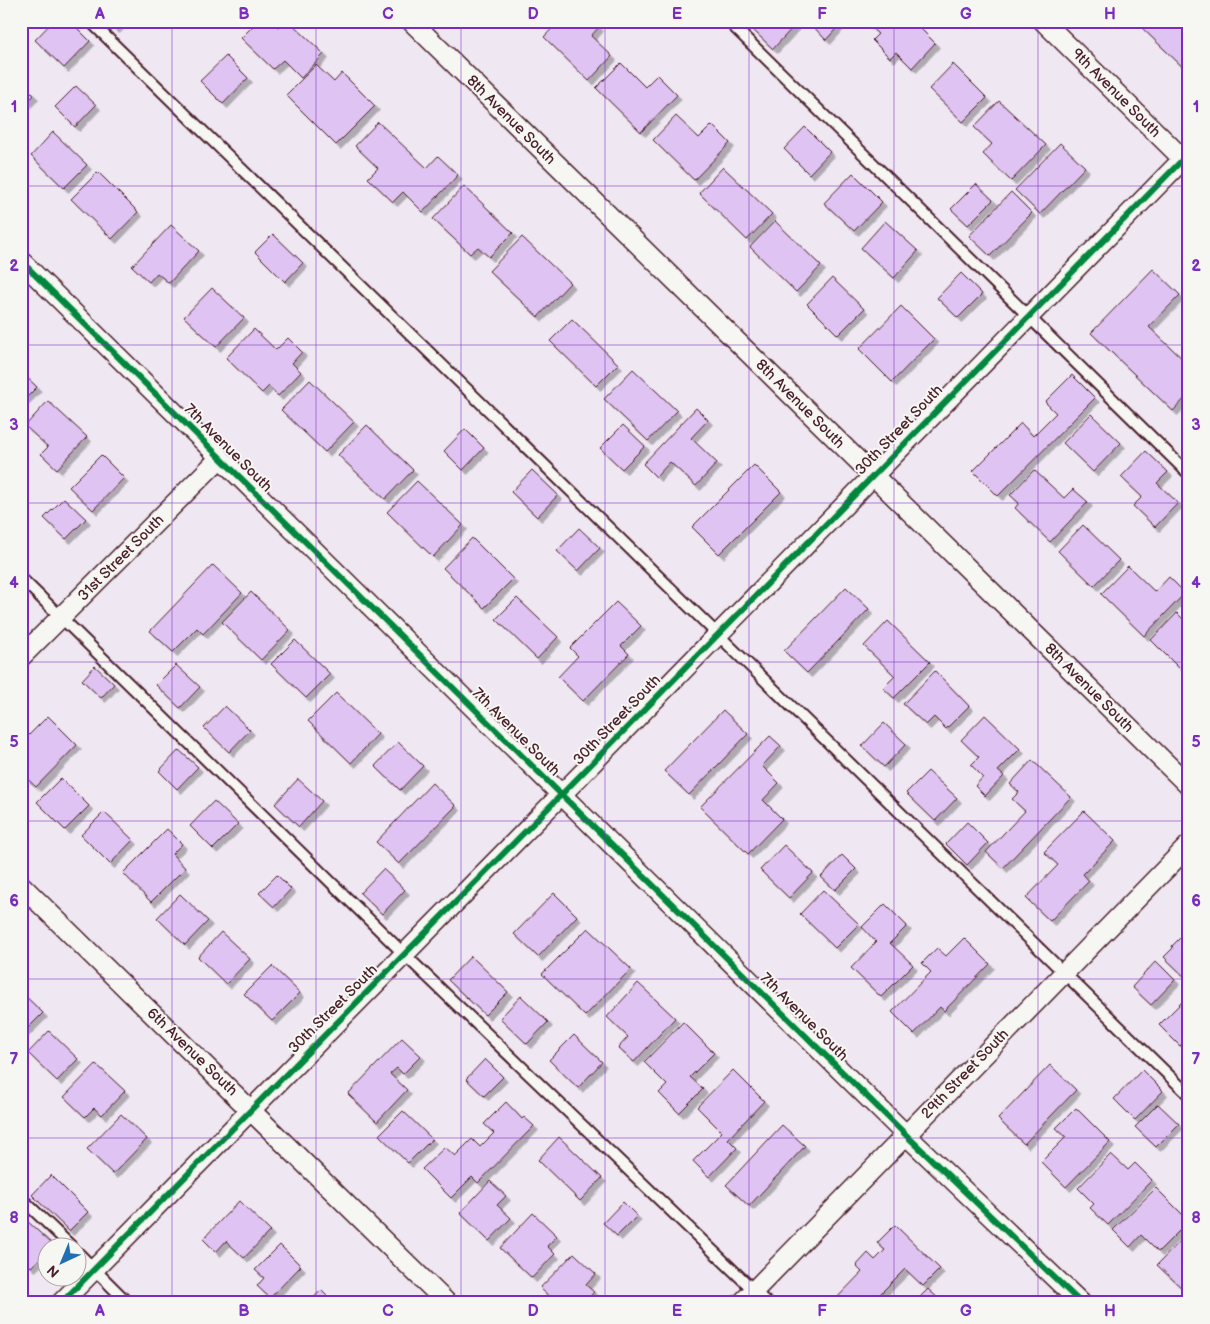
<svg xmlns="http://www.w3.org/2000/svg" width="1210" height="1324" font-family="'Balsamiq Sans',sans-serif">
  <style>
    .building { fill: #dfc3f2; stroke: #4a1f2b; filter: url(#shadow) }
    .lines { fill: none; stroke-linecap: round; stroke-linejoin: round }
    .service-casing { stroke: #4a1f2b; stroke-width: 14 }
    .minor-casing { stroke: #4a1f2b; stroke-width: 22 }
    .service { stroke: #f6f6f2; stroke-width: 10 }
    .minor { stroke: #f6f6f2; stroke-width: 19 }
    .cycleway-casing { stroke: #f6f6f2; stroke-width: 9 }
    .cycleway { stroke: #00873e; stroke-width: 6 }
    .grid { fill: none; stroke: #7b2cbf; stroke-width: 1; stroke-opacity: 0.55 }
    .labels { text-anchor: middle; dominant-baseline: central; stroke-width: 4; stroke-linejoin: round; paint-order: stroke }
    .street-label { font-size: 15px; fill: #4a1f2b; stroke: #f6f6f2 }
    .neatline { fill: none; stroke: #7b2cbf; stroke-width: 2 }
    .grid-label { font-size: 16px; text-anchor: middle; font-weight: bold; fill: #7b2cbf }
  </style>
  <defs>
    <filter id="shadow"><feDropShadow dx="4.5" dy="4.5" stdDeviation="0" flood-color="#0004"/></filter>
  </defs>
  <rect width="100%" height="100%" fill="#efe7f2"/>
  <filter id="ink" filterUnits="userSpaceOnUse"><feTurbulence type="fractalNoise" baseFrequency=".02" numOctaves="2"/><feDisplacementMap in="SourceGraphic" scale="10" xChannelSelector="R" yChannelSelector="G"/><feConvolveMatrix kernelMatrix="1 2 1 2 8 2 1 2 1" color-interpolation-filters="sRGB"/></filter>
  <g filter="url(#ink)">
    <g class="building">
      <polygon points="53,21 70,21 90,41 64,68 35,40"/>
      <polygon points="106,21 123,21 115,29"/>
      <polygon points="258,21 272,21 278,27 283,21 289,21 324,54 301,78 283,60 273,69 241,38"/>
      <polygon points="559,21 593,21 599,27 591,36 612,56 589,81 544,37"/>
      <polygon points="757,21 791,21 795,25 773,49 751,28"/>
      <polygon points="808,21 843,21 826,40"/>
      <polygon points="867,21 913,21 935,43 912,68 896,52 890,58 872,40 878,34 866,23"/>
      <polygon points="1145,21 1180,21 1189,30 1189,73 1140,26"/>
      <polygon points="226,56 248,78 223,104 200,81"/>
      <polygon points="621,63 645,87 657,75 677,95 641,132 596,88"/>
      <polygon points="953,64 987,98 963,122 929,89"/>
      <polygon points="316,65 334,82 342,73 375,106 336,145 286,95"/>
      <polygon points="21,82 34,95 21,109"/>
      <polygon points="76,86 96,105 75,127 55,107"/>
      <polygon points="999,101 1046,145 1011,181 983,154 992,144 974,127"/>
      <polygon points="676,116 699,138 712,125 730,143 694,180 653,140"/>
      <polygon points="378,122 427,168 438,156 458,175 423,212 403,192 393,202 368,178 378,168 355,146"/>
      <polygon points="805,127 830,152 809,174 784,149"/>
      <polygon points="53,132 87,165 64,188 31,156"/>
      <polygon points="1060,143 1085,167 1040,214 1015,190"/>
      <polygon points="723,167 772,214 747,240 699,193"/>
      <polygon points="98,172 138,212 112,239 71,199"/>
      <polygon points="853,173 882,202 854,231 824,203"/>
      <polygon points="976,184 993,200 968,225 951,209"/>
      <polygon points="464,186 513,233 489,257 478,247 470,254 433,219"/>
      <polygon points="1011,192 1032,213 990,256 969,236"/>
      <polygon points="775,221 821,266 796,292 750,247"/>
      <polygon points="885,221 918,251 894,278 861,248"/>
      <polygon points="171,225 199,251 169,283 157,273 149,282 132,266"/>
      <polygon points="273,234 303,263 285,282 255,252"/>
      <polygon points="522,237 570,283 538,317 489,271"/>
      <polygon points="1153,269 1180,295 1149,327 1189,365 1189,394 1173,411 1091,333"/>
      <polygon points="961,273 982,294 958,318 937,298"/>
      <polygon points="832,278 864,309 838,335 807,304"/>
      <polygon points="212,288 244,318 216,347 184,317"/>
      <polygon points="901,306 934,339 892,382 859,349"/>
      <polygon points="572,319 618,364 596,386 550,341"/>
      <polygon points="254,329 276,350 288,338 302,352 292,363 301,372 278,396 269,386 262,393 226,358"/>
      <polygon points="633,369 677,411 648,441 604,399"/>
      <polygon points="21,372 37,387 21,403"/>
      <polygon points="1072,375 1095,398 998,496 973,471 1021,423 1033,436 1056,413 1045,402"/>
      <polygon points="310,380 354,422 325,452 281,410"/>
      <polygon points="48,401 87,437 57,469 41,454 48,447 25,426"/>
      <polygon points="696,408 708,420 691,438 717,463 696,486 670,462 656,477 643,464"/>
      <polygon points="1091,414 1121,443 1093,472 1063,443"/>
      <polygon points="367,425 413,470 385,499 338,455"/>
      <polygon points="623,425 645,446 622,469 600,448"/>
      <polygon points="465,429 484,448 463,470 444,451"/>
      <polygon points="1146,451 1168,472 1157,483 1178,503 1155,527 1133,506 1142,497 1121,477"/>
      <polygon points="101,455 124,478 93,510 69,487"/>
      <polygon points="754,465 781,492 719,554 692,527"/>
      <polygon points="532,470 558,495 537,517 511,492"/>
      <polygon points="1034,470 1064,498 1073,489 1088,502 1050,542 1015,508 1019,503 1010,495"/>
      <polygon points="417,481 463,525 433,557 387,512"/>
      <polygon points="64,498 86,519 66,539 44,518"/>
      <polygon points="1083,525 1119,560 1094,586 1058,551"/>
      <polygon points="579,528 600,548 578,571 557,551"/>
      <polygon points="472,538 513,579 484,608 443,568"/>
      <polygon points="213,565 242,593 203,634 197,628 173,652 150,631"/>
      <polygon points="1128,566 1155,592 1169,577 1185,593 1144,636 1101,594"/>
      <polygon points="846,587 869,609 807,673 784,651"/>
      <polygon points="251,592 290,630 261,660 222,622"/>
      <polygon points="517,598 558,637 537,659 496,619"/>
      <polygon points="616,602 641,626 621,646 629,654 583,701 558,677 578,656 570,648"/>
      <polygon points="1177,613 1189,625 1189,672 1186,675 1151,640"/>
      <polygon points="888,621 930,662 894,698 883,688 895,676 864,646"/>
      <polygon points="295,640 330,674 306,698 271,664"/>
      <polygon points="176,665 200,687 180,708 156,685"/>
      <polygon points="95,666 114,684 101,698 82,680"/>
      <polygon points="935,671 969,706 946,729 934,717 926,725 903,704"/>
      <polygon points="336,693 378,734 351,763 308,721"/>
      <polygon points="225,706 250,730 229,752 204,728"/>
      <polygon points="723,710 748,734 689,795 664,771"/>
      <polygon points="985,715 1020,749 998,771 1004,776 985,796 975,786 983,777 971,765 979,757 961,740"/>
      <polygon points="48,716 77,745 36,787 21,773 21,743"/>
      <polygon points="884,723 906,744 884,767 862,746"/>
      <polygon points="770,736 781,746 762,766 779,783 763,800 782,819 748,854 700,807"/>
      <polygon points="398,742 423,766 400,790 375,766"/>
      <polygon points="179,750 198,767 177,789 159,771"/>
      <polygon points="1032,760 1071,797 1003,868 986,852 1025,811 1012,799 1019,792 1010,784"/>
      <polygon points="928,771 957,798 935,821 906,793"/>
      <polygon points="61,778 89,806 65,830 37,802"/>
      <polygon points="298,779 322,801 299,827 275,804"/>
      <polygon points="432,783 456,806 399,864 376,842"/>
      <polygon points="214,801 238,824 213,849 190,826"/>
      <polygon points="1084,811 1115,841 1083,874 1089,881 1050,921 1026,898 1058,865 1044,852"/>
      <polygon points="104,812 133,840 110,864 81,835"/>
      <polygon points="967,822 988,843 967,865 946,844"/>
      <polygon points="167,829 182,844 172,854 185,868 151,902 123,873"/>
      <polygon points="784,845 813,873 789,898 760,870"/>
      <polygon points="842,855 856,869 835,890 821,877"/>
      <polygon points="383,869 405,890 382,914 360,893"/>
      <polygon points="277,875 291,889 274,907 259,893"/>
      <polygon points="823,890 859,924 835,948 800,914"/>
      <polygon points="554,893 577,916 538,957 514,934"/>
      <polygon points="180,894 208,921 185,945 157,918"/>
      <polygon points="885,904 907,926 890,943 913,965 881,997 851,968 876,942 862,927"/>
      <polygon points="588,928 631,969 585,1016 542,974"/>
      <polygon points="1189,929 1189,981 1164,957 1173,948 1172,946"/>
      <polygon points="221,932 250,959 226,984 198,957"/>
      <polygon points="964,938 990,964 944,1011 940,1007 914,1034 892,1012 931,972 922,963 937,948 946,956"/>
      <polygon points="471,956 508,992 485,1015 448,980"/>
      <polygon points="1156,961 1175,980 1151,1005 1132,987"/>
      <polygon points="272,966 300,993 272,1021 244,994"/>
      <polygon points="638,983 675,1018 634,1062 618,1048 628,1037 607,1017"/>
      <polygon points="21,992 43,1013 21,1035"/>
      <polygon points="521,996 548,1022 527,1044 500,1018"/>
      <polygon points="1183,1001 1189,1006 1189,1037 1180,1046 1159,1025"/>
      <polygon points="683,1022 714,1053 690,1077 703,1089 679,1113 659,1093 667,1085 644,1062"/>
      <polygon points="49,1031 78,1059 57,1081 28,1053"/>
      <polygon points="574,1035 602,1062 578,1088 549,1060"/>
      <polygon points="402,1038 421,1056 403,1074 397,1068 390,1074 407,1090 377,1122 348,1094"/>
      <polygon points="485,1059 503,1077 484,1096 466,1079"/>
      <polygon points="96,1064 125,1091 102,1115 94,1108 85,1117 64,1097"/>
      <polygon points="1050,1065 1076,1090 1024,1144 998,1119"/>
      <polygon points="733,1070 764,1101 728,1139 737,1148 709,1177 693,1161 722,1132 697,1107"/>
      <polygon points="1142,1070 1163,1091 1135,1120 1114,1099"/>
      <polygon points="506,1102 522,1119 524,1117 534,1126 478,1183 472,1177 451,1198 422,1169 445,1147 455,1156 472,1139 480,1147 494,1133 484,1124"/>
      <polygon points="1158,1104 1179,1124 1156,1147 1135,1127"/>
      <polygon points="1076,1108 1110,1142 1066,1187 1041,1162 1066,1137 1056,1128"/>
      <polygon points="403,1111 432,1139 408,1163 379,1135"/>
      <polygon points="121,1114 147,1139 113,1174 87,1149"/>
      <polygon points="782,1125 805,1146 749,1206 726,1185"/>
      <polygon points="559,1137 602,1178 580,1201 538,1160"/>
      <polygon points="1111,1154 1128,1170 1135,1163 1152,1180 1108,1225 1090,1208 1094,1204 1078,1188"/>
      <polygon points="51,1175 88,1212 69,1231 32,1195"/>
      <polygon points="490,1181 506,1196 497,1205 511,1218 489,1241 460,1213"/>
      <polygon points="1156,1188 1189,1221 1158,1252 1141,1235 1130,1247 1113,1230"/>
      <polygon points="239,1201 270,1231 244,1258 226,1241 216,1252 203,1239"/>
      <polygon points="623,1202 637,1216 617,1236 603,1223"/>
      <polygon points="533,1213 557,1236 547,1246 555,1254 532,1278 500,1248"/>
      <polygon points="25,1219 53,1245 48,1246 48,1251 31,1267 21,1258 21,1223"/>
      <polygon points="895,1225 940,1269 923,1286 905,1269 871,1303 832,1303 862,1272 856,1266 868,1253 875,1260 885,1250 877,1243"/>
      <polygon points="1189,1232 1189,1283 1183,1289 1157,1265"/>
      <polygon points="280,1245 301,1266 270,1298 257,1286 264,1278 255,1270"/>
      <polygon points="574,1253 596,1274 586,1285 594,1292 584,1303 556,1303 540,1288"/>
      <polygon points="928,1289 943,1303 914,1303"/>
      <polygon points="321,1290 334,1303 309,1303"/>
    </g>
    <g class="lines">
      <defs>
        <g id="service">
          <polyline points="90,21 1189,1095"/>
          <polyline points="728,21 1189,474"/>
          <polyline points="21,578 404,954 767,1303"/>
          <polyline points="21,1198 71,1246"/>
          <polyline points="78,1253 128,1303"/>
        </g>
        <g id="minor">
          <polyline points="411,21 1189,786"/>
          <polyline points="1043,21 1189,165"/>
          <polyline points="21,261 906,1135 1081,1303"/>
          <polyline points="21,657 220,458"/>
          <polyline points="21,885 447,1303"/>
          <polyline points="61,1303 561,795 1189,153"/>
          <polyline points="742,1303 1189,845"/>
        </g>
      </defs>
      <use href="#service" class="service-casing"/>
      <use href="#minor" class="minor-casing"/>
      <use href="#service" class="service"/>
      <use href="#minor" class="minor"/>
      <defs>
        <g id="cycleway">
          <polyline points="21,261 906,1135 1081,1303"/>
          <polyline points="61,1303 561,795 1189,153"/>
        </g>
      </defs>
      <use href="#cycleway" class="cycleway-casing"/>
      <use href="#cycleway" class="cycleway"/>
    </g>
  </g>
  <path class="grid" d="M172,21V1303M316,21V1303M461,21V1303M605,21V1303M749,21V1303M894,21V1303M1038,21V1303M21,186H1189M21,345H1189M21,503H1189M21,662H1189M21,821H1189M21,979H1189M21,1138H1189"/>
  <g class="labels">
    <g class="street-label">
      <text transform="translate(1116 93) rotate(45)">9th Avenue South</text>
      <text transform="translate(511 120) rotate(45)">8th Avenue South</text>
      <text transform="translate(800 404) rotate(45)">8th Avenue South</text>
      <text transform="translate(899 430) rotate(-46)">30th Street South</text>
      <text transform="translate(228 448) rotate(45)">7th Avenue South</text>
      <text transform="translate(121 558) rotate(-45)">31st Street South</text>
      <text transform="translate(1089 688) rotate(45)">8th Avenue South</text>
      <text transform="translate(617 720) rotate(-46)">30th Street South</text>
      <text transform="translate(516 732) rotate(45)">7th Avenue South</text>
      <text transform="translate(333 1009) rotate(-45)">30th Street South</text>
      <text transform="translate(804 1017) rotate(45)">7th Avenue South</text>
      <text transform="translate(192 1052) rotate(44)">6th Avenue South</text>
      <text transform="translate(965 1074) rotate(-46)">29th Street South</text>
    </g>
  </g>
  <rect width="1210" height="1324" fill="none" stroke="#f6f6f2" stroke-width="55"/>
  <g transform="translate(62 1262) rotate(224)"><circle r="24" fill="#f6f6f2" stroke="#b1a0a2"/>
  <path d="M0-4L9 19L0 12L-9 19Z" fill="#1f6fb2"/>
  <text y="-8" font-size="14" font-weight="bold" text-anchor="middle" fill="#4a1f2b">N</text>
  </g>
  <rect x="28" y="28" width="1154" height="1268" class="neatline"/>
  <g class="grid-label">
    <text x="100" y="19">A</text>
    <text x="244" y="19">B</text>
    <text x="388" y="19">C</text>
    <text x="533" y="19">D</text>
    <text x="677" y="19">E</text>
    <text x="822" y="19">F</text>
    <text x="966" y="19">G</text>
    <text x="1110" y="19">H</text>
    <text x="14" y="112">1</text>
    <text x="1196" y="112">1</text>
    <text x="14" y="271">2</text>
    <text x="1196" y="271">2</text>
    <text x="14" y="430">3</text>
    <text x="1196" y="430">3</text>
    <text x="14" y="588">4</text>
    <text x="1196" y="588">4</text>
    <text x="14" y="747">5</text>
    <text x="1196" y="747">5</text>
    <text x="14" y="906">6</text>
    <text x="1196" y="906">6</text>
    <text x="14" y="1064">7</text>
    <text x="1196" y="1064">7</text>
    <text x="14" y="1223">8</text>
    <text x="1196" y="1223">8</text>
    <text x="100" y="1316">A</text>
    <text x="244" y="1316">B</text>
    <text x="388" y="1316">C</text>
    <text x="533" y="1316">D</text>
    <text x="677" y="1316">E</text>
    <text x="822" y="1316">F</text>
    <text x="966" y="1316">G</text>
    <text x="1110" y="1316">H</text>
  </g>
</svg>
